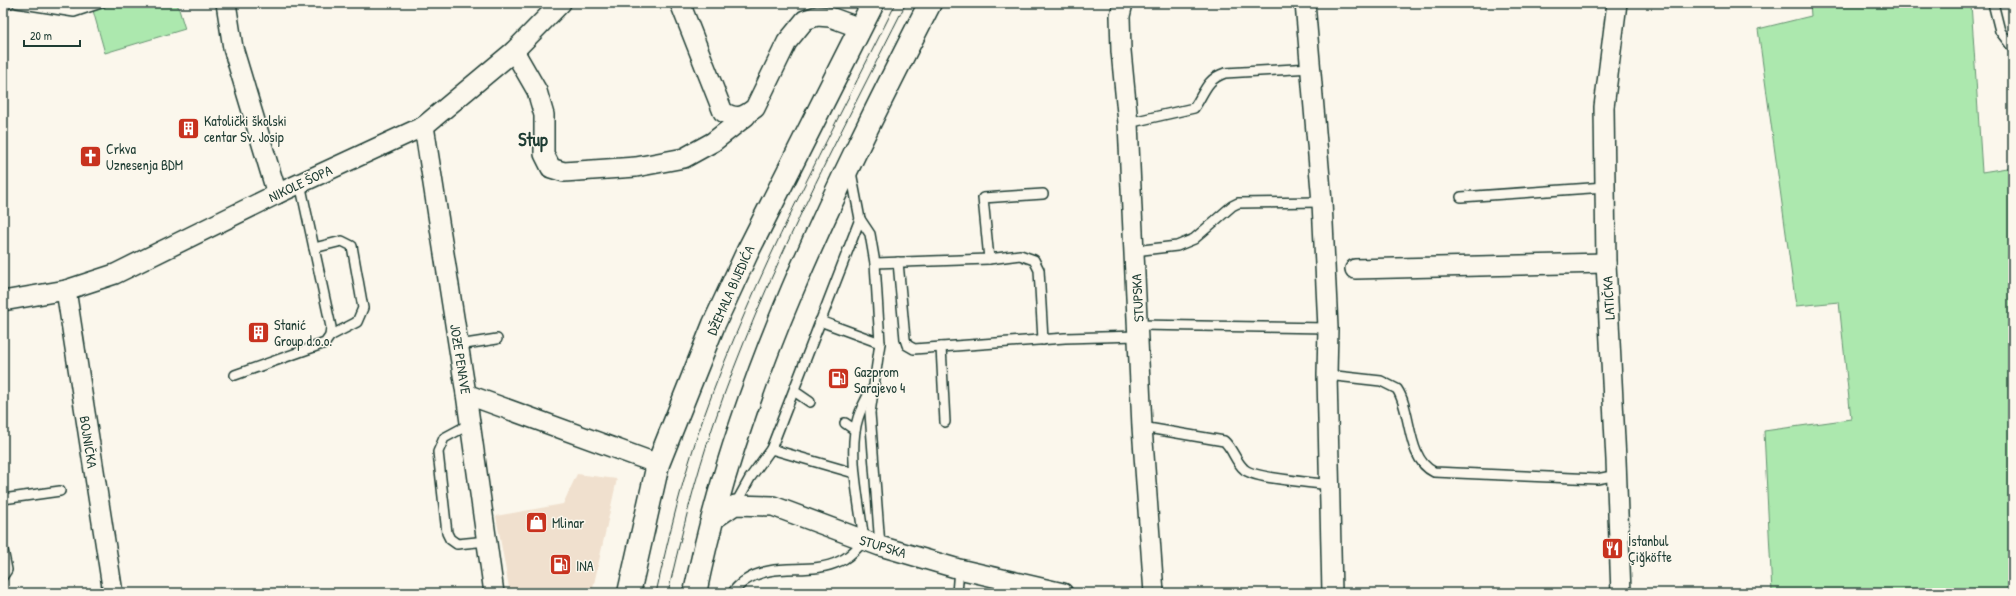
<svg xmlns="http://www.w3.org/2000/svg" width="2016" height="596" font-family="'Patrick Hand',sans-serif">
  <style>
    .built { fill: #f0e0ce }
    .green { fill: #ace8ae; stroke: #669271 }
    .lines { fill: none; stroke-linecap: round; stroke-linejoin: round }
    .lane-casing { stroke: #1f3d34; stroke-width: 12 }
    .street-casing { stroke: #1f3d34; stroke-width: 22 }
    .primary-casing { stroke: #1f3d34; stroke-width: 25 }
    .lane { stroke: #fbf7ec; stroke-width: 9 }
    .street { stroke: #fbf7ec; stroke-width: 19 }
    .primary { stroke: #fbf7ec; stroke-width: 22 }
    .tram { stroke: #1f3d34; stroke-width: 1 }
    .labels { text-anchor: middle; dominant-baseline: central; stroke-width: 3; stroke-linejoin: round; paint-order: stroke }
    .poi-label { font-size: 14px; fill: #1f3d34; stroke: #fbf7ec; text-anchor: start }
    .street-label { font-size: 14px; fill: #1f3d34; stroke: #fbf7ec }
    .district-label { font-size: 18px; font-weight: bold; fill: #1f3d34; stroke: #fbf7ec }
  </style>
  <rect width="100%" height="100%" fill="#fbf7ec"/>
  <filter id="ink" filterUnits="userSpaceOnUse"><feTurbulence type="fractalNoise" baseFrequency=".025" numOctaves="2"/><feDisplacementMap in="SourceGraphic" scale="8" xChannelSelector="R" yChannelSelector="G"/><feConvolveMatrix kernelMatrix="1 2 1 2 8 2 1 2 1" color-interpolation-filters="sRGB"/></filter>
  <g filter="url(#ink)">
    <polygon class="built" points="577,474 617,479 592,593 510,593 496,516 563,504"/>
    <g class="green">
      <polygon points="104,3 177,3 185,29 105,53 92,7"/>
      <polygon points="1810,3 1971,3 1982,172 2013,167 2013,489 2010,490 2013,534 2013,593 1772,593 1764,431 1851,419 1839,302 1796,306 1758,29 1811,16"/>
    </g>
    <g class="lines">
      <defs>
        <g id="lane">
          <polyline points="17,3 74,12 101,3"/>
          <polyline points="1993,3 2000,31 2013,48"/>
          <polyline points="3,5 10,3"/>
          <path d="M1128,123L1194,108C1204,94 1206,79 1225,73L1311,68"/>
          <polyline points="1461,197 1605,187"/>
          <polyline points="860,219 870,234 875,263 880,343 870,413 880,546"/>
          <polyline points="314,248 342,241 352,246 363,308 357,322 330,336"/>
          <polyline points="1134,251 1177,246 1194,239 1232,206 1238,203 1322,202"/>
          <polyline points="989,259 1020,255 1034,260 1039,270 1043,340"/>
          <polyline points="898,262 905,339 907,345 914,349 1065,338 1138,336"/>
          <polyline points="875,263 989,259 983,198 1043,194"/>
          <polyline points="820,321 880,343"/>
          <polyline points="1138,325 1328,328"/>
          <polyline points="459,345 497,339"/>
          <polyline points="941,347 945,422"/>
          <polyline points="235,375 325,343 330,336 331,327 300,183"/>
          <path d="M1327,375L1381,381L1397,389C1412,411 1406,459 1434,472L1597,479L1617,475"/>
          <polyline points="794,391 810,402"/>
          <polyline points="845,423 855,430"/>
          <polyline points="470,424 444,438 438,452 447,533 450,539 457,544 487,541"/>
          <path d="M1142,427L1224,441C1233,449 1235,461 1244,469C1254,479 1312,482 1329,485"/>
          <polyline points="771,449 854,473"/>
          <polyline points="3,499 60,491"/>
          <polyline points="735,505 750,478 771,449 860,219 851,172"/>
          <polyline points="3,550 7,570 3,576"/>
          <path d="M733,593C735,588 739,586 743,582C775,559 808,577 840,561C850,557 857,548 864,541C860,505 847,452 858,418C861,408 866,399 871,390"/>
          <polyline points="957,593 959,569"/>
        </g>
        <g id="street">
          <polyline points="226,3 233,48 277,194"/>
          <path d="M680,3L723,112C737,119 742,118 755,108L787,42L805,20L817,16L830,17L860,28"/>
          <polyline points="1123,3 1120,16 1121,51 1128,123 1142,427 1154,593"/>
          <polyline points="1305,3 1322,202 1328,328 1327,375 1332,593"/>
          <polyline points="1617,3 1604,107 1606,263 1616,460 1621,593"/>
          <polyline points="514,51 537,91 544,115 544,154 551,168 564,172 636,167 684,158 713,142 746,116"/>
          <polyline points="424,126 466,394 494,593"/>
          <polyline points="1355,269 1606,263"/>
          <polyline points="66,290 113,593"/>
          <polyline points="3,301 66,290 115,274 277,194 424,126 514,51 561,3"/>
          <polyline points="466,394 658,464"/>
          <polyline points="710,522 735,505 773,506 880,546 959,569 1063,593"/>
        </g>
        <g id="primary">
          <polyline points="629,593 658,464 714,324 747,253 873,3"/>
          <path d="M695,593C738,382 833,193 930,3"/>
        </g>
      </defs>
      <use href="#lane" class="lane-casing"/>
      <use href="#street" class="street-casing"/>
      <use href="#primary" class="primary-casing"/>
      <use href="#lane" class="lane"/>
      <use href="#street" class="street"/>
      <use href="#primary" class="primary"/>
      <g class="tram">
        <path d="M656,593C669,535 683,476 703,419C754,275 828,140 896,3"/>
        <path d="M668,593C681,536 695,478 714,423C764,277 837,140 906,3"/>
      </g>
    </g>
  </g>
  <defs>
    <symbol id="building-square" viewBox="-11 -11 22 22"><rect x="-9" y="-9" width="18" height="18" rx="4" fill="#c8321e" stroke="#fbf7ec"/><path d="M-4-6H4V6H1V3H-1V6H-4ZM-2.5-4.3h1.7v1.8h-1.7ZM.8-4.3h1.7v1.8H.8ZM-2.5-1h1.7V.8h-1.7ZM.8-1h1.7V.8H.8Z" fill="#fff"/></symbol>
    <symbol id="church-square" viewBox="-11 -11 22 22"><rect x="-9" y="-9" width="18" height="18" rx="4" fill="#c8321e" stroke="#fbf7ec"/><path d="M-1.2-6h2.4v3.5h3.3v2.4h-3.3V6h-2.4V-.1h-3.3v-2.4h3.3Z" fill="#fff"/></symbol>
    <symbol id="fuel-square" viewBox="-11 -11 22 22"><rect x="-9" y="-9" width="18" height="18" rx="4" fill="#c8321e" stroke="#fbf7ec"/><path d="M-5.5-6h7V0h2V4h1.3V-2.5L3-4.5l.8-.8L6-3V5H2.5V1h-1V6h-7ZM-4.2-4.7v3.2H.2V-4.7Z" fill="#fff"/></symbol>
    <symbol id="shop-square" viewBox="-11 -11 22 22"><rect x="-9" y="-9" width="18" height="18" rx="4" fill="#c8321e" stroke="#fbf7ec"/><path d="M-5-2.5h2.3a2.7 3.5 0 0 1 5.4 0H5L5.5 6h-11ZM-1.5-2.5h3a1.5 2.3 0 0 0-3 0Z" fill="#fff"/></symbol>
    <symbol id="restaurant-square" viewBox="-11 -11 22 22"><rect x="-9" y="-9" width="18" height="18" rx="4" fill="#c8321e" stroke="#fbf7ec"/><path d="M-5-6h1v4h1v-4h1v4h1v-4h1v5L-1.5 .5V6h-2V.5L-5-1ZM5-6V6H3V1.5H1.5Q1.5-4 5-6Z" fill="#fff"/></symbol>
  </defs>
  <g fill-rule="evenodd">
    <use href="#building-square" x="176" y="116" width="25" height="25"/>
    <use href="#church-square" x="78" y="144" width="25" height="25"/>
    <use href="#building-square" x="246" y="320" width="25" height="25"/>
    <use href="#fuel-square" x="826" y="366" width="25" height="25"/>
    <use href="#shop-square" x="524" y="510" width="25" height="25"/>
    <use href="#restaurant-square" x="1600" y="536" width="25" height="25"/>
    <use href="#fuel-square" x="548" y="552" width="25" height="25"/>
  </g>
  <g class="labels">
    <g class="poi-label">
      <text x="204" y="120">Katolički školski<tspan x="204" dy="16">centar Sv. Josip</tspan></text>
      <text x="106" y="148">Crkva<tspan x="106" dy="16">Uznesenja BDM</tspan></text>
      <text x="274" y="324">Stanić<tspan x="274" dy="16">Group d.o.o.</tspan></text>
      <text x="854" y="371">Gazprom<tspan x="854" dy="16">Sarajevo 4</tspan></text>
      <text x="552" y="522">Mlinar</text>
      <text x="1628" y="540">İstanbul<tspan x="1628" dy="16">Çiğköfte</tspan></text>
      <text x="576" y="565">INA</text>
    </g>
    <g class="street-label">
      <text transform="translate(300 183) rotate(-25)">NIKOLE ŠOPA</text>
      <text transform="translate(730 290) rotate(-66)">DŽEMALA BIJEDIĆA</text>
      <text transform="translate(1137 298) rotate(-93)">STUPSKA</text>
      <text transform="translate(1608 298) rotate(-93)">LATIČKA</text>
      <text transform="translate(461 359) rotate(81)">JOZE PENAVE</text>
      <text transform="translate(89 442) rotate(81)">BOJNIČKA</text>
      <text transform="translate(883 546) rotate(17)">STUPSKA</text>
    </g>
    <g class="district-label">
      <text x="533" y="139">Stup</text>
    </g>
  </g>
  <rect width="2016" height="596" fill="none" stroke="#fbf7ec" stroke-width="16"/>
  <rect x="8" y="8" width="2000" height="580" fill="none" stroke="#1f3d34" stroke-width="1.5" filter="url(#ink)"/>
  <path d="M24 40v6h56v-6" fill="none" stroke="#1f3d34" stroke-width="2"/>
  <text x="30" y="40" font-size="12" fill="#1f3d34" stroke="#fbf7ec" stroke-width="3" paint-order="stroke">20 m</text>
</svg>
